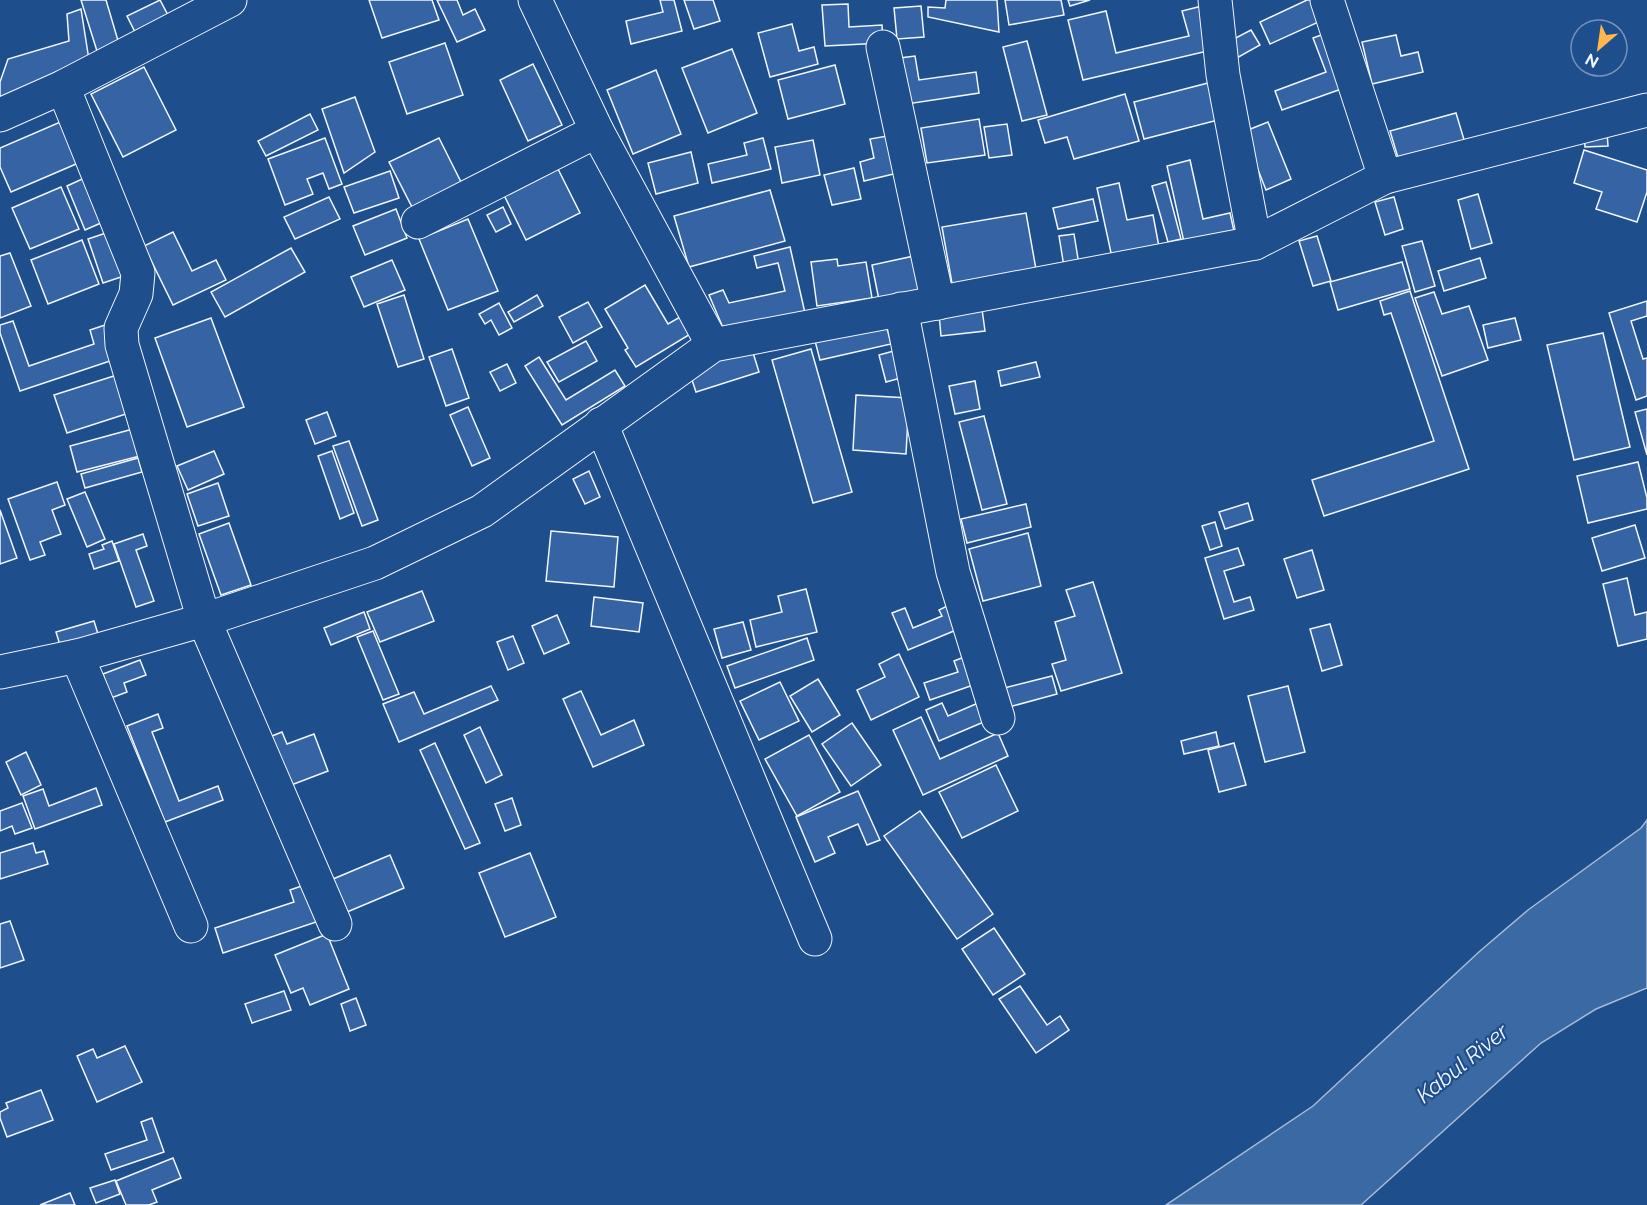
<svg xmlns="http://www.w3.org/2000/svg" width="1647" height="1205" font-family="Raleway,sans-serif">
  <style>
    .water { fill: #3b69a3; stroke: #a8bbd7; stroke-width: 1.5 }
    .building { fill: #3563a3; stroke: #f2f6ff; stroke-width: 1.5 }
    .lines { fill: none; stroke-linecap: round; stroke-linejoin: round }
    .minor-casing { stroke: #f2f6ff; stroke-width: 35 }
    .minor { stroke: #1f4e8c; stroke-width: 33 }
    .labels { text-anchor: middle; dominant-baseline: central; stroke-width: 4.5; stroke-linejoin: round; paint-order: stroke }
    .water-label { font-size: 22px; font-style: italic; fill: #f2f6ff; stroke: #1f4e8c }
  </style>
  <rect width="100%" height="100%" fill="#1f4e8c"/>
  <polygon class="water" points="1647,820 1647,988 1596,1009 1541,1043 1361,1205 1166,1205 1313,1106 1480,951 1528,910 1641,828"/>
  <g class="building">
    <polygon points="81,0 106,0 119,44 97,51"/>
    <polygon points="160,0 170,19 137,36 127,16"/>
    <polygon points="369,0 432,0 439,20 382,38"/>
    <polygon points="437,0 457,0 463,15 475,9 485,30 457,42"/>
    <polygon points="660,0 674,0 682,31 631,44 626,21 663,12"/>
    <polygon points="684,0 713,0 720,21 694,29"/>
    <polygon points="946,0 997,0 999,32 928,17 928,7 945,8"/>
    <polygon points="1005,0 1061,0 1064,15 1009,25"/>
    <polygon points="1068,0 1090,0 1070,6"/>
    <polygon points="1307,0 1314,0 1323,20 1270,44 1260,22"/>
    <polygon points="848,4 849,27 882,25 883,43 825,46 822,5"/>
    <polygon points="921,6 924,37 897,39 894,8"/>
    <polygon points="1202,6 1212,50 1083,80 1068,20 1106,11 1116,53 1189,36 1182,11"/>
    <polygon points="81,9 89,60 0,100 0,82 8,59 69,41 67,14"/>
    <polygon points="792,24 799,51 814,47 818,64 770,77 758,33"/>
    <polygon points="1251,30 1260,45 1235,59 1226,43"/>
    <polygon points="1327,33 1347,87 1282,110 1275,91 1326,72 1313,38"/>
    <polygon points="1396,35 1401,56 1418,52 1423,72 1372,84 1362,42"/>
    <polygon points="1027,41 1047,115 1022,121 1003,47"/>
    <polygon points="445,43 463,95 407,114 389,62"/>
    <polygon points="732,49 757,113 708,133 682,68"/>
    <polygon points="915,56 919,80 976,72 979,93 907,104 900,58"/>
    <polygon points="533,64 562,125 528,141 500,80"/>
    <polygon points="835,65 845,104 788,119 778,80"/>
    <polygon points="144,67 176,130 123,157 91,94"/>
    <polygon points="656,70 681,134 633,154 607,90"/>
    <polygon points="1212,82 1222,119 1144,139 1134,102"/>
    <polygon points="1125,94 1139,141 1074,159 1067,137 1045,143 1038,120"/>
    <polygon points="355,97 375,152 344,173 322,109"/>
    <polygon points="1456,113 1465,143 1399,161 1390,131"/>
    <polygon points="310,114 318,130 266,156 258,141"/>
    <polygon points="979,119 985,155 927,163 921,128"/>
    <polygon points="65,120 83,161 11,192 0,167 0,148"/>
    <polygon points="1268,122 1291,179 1266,190 1243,132"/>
    <polygon points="1007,124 1012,155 989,158 984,127"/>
    <polygon points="1607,132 1608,146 1585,147 1584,133"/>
    <polygon points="887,136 902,172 864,181 860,162 874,158 870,139"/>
    <polygon points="325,138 342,184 329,189 323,173 307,179 313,194 285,205 268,159"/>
    <polygon points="439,138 463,186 414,211 389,162"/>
    <polygon points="763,138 771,169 712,183 708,164 747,155 744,143"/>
    <polygon points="813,140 820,175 782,183 775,147"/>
    <polygon points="1584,150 1647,170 1647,192 1637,222 1596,209 1602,192 1574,183"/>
    <polygon points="691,152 698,183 656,194 648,163"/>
    <polygon points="1190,160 1203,219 1230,213 1234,231 1184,242 1167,166"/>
    <polygon points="557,167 580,213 526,240 503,193"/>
    <polygon points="854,168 861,199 832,205 824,175"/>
    <polygon points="390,171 399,198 354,213 344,187"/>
    <polygon points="91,175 110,219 85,230 67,186"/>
    <polygon points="1166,182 1181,239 1168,242 1152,186"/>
    <polygon points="1119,183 1127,220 1153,215 1160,252 1113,262 1097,188"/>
    <polygon points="61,187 79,229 30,249 12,208"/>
    <polygon points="770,190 785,241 689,267 674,216"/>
    <polygon points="1478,194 1492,243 1471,249 1458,200"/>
    <polygon points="329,197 340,219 295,239 284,217"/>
    <polygon points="1394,197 1403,229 1385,235 1375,202"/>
    <polygon points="1093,199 1098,221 1058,229 1053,208"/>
    <polygon points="503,207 511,224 496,232 487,215"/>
    <polygon points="396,209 407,238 365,255 353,226"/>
    <polygon points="1026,213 1037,275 953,289 942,227"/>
    <polygon points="468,219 498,291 448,310 419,239"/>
    <polygon points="112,231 127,275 103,283 88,239"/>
    <polygon points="173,232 192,271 216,260 226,280 173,305 144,246"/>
    <polygon points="1074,234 1080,271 1065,273 1059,236"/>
    <polygon points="1317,236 1331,281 1313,286 1299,241"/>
    <polygon points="82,240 99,284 48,304 31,260"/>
    <polygon points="1422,241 1435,286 1415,292 1402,246"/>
    <polygon points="790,247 805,313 724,330 709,295 723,290 729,303 785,291 778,263 757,268 754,256"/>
    <polygon points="291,248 305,272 225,317 211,292"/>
    <polygon points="10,253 31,306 0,318 0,256"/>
    <polygon points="914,256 922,291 879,300 872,265"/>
    <polygon points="1480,258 1486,278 1444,291 1438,271"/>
    <polygon points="837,259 838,266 866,262 872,298 817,306 811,262"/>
    <polygon points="392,260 405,290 364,307 351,277"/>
    <polygon points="1402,262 1410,289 1338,310 1330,282"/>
    <polygon points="645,285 668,324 687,313 697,330 636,367 625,350 628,348 605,309"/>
    <polygon points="1410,291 1469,469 1324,516 1312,480 1434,441 1391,313 1384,315 1380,301"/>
    <polygon points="1434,292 1442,314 1469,306 1488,360 1442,376 1415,298"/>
    <polygon points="404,295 424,359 398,367 377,304"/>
    <polygon points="537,295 543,306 514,322 508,312"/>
    <polygon points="1647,301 1647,316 1631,321 1643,359 1647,358 1647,396 1636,400 1609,313"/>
    <polygon points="588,302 602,327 573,343 559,317"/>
    <polygon points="499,303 512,328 499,335 491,320 485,324 479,314"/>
    <polygon points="982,309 985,331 941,336 939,314"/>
    <polygon points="884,316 891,344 820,360 813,333"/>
    <polygon points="211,318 244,407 187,427 155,338"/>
    <polygon points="1515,318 1521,340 1488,348 1483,325"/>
    <polygon points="13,321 29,366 94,344 90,330 108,324 119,358 20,391 0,333 0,325"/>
    <polygon points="1603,333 1630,447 1574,460 1547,345"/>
    <polygon points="586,341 597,361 559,382 547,362"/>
    <polygon points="751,346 759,372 696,392 687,365"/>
    <polygon points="452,349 469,398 446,406 429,357"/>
    <polygon points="811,349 852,492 813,503 772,360"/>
    <polygon points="901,349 908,376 886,382 879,355"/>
    <polygon points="539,357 566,400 615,370 625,386 562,425 525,366"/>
    <polygon points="1036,362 1040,377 1001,386 998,371"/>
    <polygon points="507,364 516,383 500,391 490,372"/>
    <polygon points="117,375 129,413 67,433 54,395"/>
    <polygon points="975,381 980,409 955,414 949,386"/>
    <polygon points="856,395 909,398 906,454 853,450"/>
    <polygon points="468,407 490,458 472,466 450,415"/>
    <polygon points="1647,409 1647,455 1635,412"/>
    <polygon points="327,412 336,436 315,444 306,420"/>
    <polygon points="984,416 1007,504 982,510 959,422"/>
    <polygon points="133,429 140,456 77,472 70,446"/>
    <polygon points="349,441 378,520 362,526 333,446"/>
    <polygon points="214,451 224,474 188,490 177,466"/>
    <polygon points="332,451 354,513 340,519 318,456"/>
    <polygon points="138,458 142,472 85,488 81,474"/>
    <polygon points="1638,462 1647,498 1647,509 1588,523 1577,476"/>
    <polygon points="589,471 600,497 585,504 573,479"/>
    <polygon points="57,482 65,505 52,510 61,534 40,542 45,555 30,560 8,499"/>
    <polygon points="218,483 229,516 198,526 187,494"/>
    <polygon points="85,492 105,539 87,547 67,499"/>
    <polygon points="1248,503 1253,520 1225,529 1219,512"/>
    <polygon points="1026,504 1031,527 967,543 961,519"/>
    <polygon points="0,510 17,558 0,564"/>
    <polygon points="1215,522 1222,546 1210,550 1202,526"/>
    <polygon points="229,523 251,585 221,595 199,534"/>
    <polygon points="1635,525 1645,558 1602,571 1592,538"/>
    <polygon points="551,531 618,537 614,587 546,581"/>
    <polygon points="1028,533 1041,586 983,601 969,549"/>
    <polygon points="143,534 147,546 136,550 154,601 136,607 114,544"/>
    <polygon points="112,541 119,561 94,569 89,554 104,549 102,545"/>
    <polygon points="1238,548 1244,565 1224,571 1234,602 1250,597 1254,610 1224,619 1205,558"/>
    <polygon points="1312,550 1324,590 1297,598 1284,559"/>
    <polygon points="1627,578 1635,615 1647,612 1647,639 1618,646 1603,584"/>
    <polygon points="1093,582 1122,673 1061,691 1052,664 1066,660 1055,622 1075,616 1066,590"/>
    <polygon points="806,589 817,632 756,647 750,620 782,612 778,596"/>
    <polygon points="422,591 434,621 380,642 367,612"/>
    <polygon points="594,597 643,603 639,632 591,626"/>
    <polygon points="951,604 961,628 908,650 892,613 905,608 913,628 942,616 939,610"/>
    <polygon points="364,612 370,629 331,645 324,628"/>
    <polygon points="557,615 569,643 544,654 532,626"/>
    <polygon points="94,621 98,634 60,645 56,632"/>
    <polygon points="743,622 751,650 722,658 714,629"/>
    <polygon points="1330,624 1342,665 1322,671 1310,629"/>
    <polygon points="373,631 399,694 383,700 357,637"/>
    <polygon points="513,636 524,663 508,670 497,642"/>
    <polygon points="807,638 814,660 735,688 727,666"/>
    <polygon points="899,654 919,697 871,720 857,690 885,677 879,664"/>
    <polygon points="972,654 982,682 930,700 924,683 958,672 954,661"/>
    <polygon points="140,660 146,675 124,683 127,692 111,698 103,674"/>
    <polygon points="1052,676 1057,694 1009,707 1004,688"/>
    <polygon points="818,679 840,715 812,732 790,696"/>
    <polygon points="780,682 799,721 759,740 740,701"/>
    <polygon points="491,686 498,700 399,742 383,704 414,692 424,714"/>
    <polygon points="1288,686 1305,752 1265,762 1248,696"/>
    <polygon points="581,691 601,735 634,720 644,745 593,767 563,699"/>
    <polygon points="985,700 993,718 939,741 926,710 942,703 948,716"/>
    <polygon points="158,714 163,728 152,732 179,801 218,786 223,800 165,822 127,726"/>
    <polygon points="921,717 940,759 998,733 1008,756 923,795 893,730"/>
    <polygon points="852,723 881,765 851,786 822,744"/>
    <polygon points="480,727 502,775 486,783 464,735"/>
    <polygon points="282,732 287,744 314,734 328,771 286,787 267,738"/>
    <polygon points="1216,732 1219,746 1184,754 1181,741"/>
    <polygon points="809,735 840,792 797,816 765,759"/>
    <polygon points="435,743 480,843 465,849 420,750"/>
    <polygon points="1234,743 1246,785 1219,792 1208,750"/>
    <polygon points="26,752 41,785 21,795 6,762"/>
    <polygon points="996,765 1018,811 962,838 939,792"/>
    <polygon points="96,788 102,805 35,829 23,796 43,789 49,806"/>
    <polygon points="858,791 880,840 867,845 858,824 828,837 835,853 815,862 796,817"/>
    <polygon points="512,798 521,825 505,831 495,804"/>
    <polygon points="22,803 32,828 15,834 12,826 0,831 0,811"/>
    <polygon points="920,811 993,914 957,939 884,836"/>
    <polygon points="33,843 36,853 44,851 48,864 0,879 0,853"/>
    <polygon points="530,853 556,917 505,937 479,873"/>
    <polygon points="390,855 404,888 340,915 326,882"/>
    <polygon points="313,882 325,919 223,953 215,928 294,902 290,890"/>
    <polygon points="10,921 24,960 0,968 0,924"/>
    <polygon points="994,928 1025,974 993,995 962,949"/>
    <polygon points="327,934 349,989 310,1005 303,988 291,993 275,955"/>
    <polygon points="1020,986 1047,1025 1060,1016 1069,1030 1036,1053 999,999"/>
    <polygon points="284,991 291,1010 252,1023 245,1004"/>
    <polygon points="356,998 366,1025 350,1031 341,1004"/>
    <polygon points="125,1046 142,1082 97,1102 77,1056 93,1049 97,1058"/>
    <polygon points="41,1090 53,1120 7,1137 0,1118 0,1112 8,1108 6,1103"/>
    <polygon points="152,1118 164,1152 111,1170 105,1154 147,1140 141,1122"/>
    <polygon points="173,1158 181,1178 152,1190 157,1202 149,1205 126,1205 116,1181"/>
    <polygon points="115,1180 120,1194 96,1203 90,1188"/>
    <polygon points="70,1193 75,1205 40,1205"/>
  </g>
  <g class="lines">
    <defs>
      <g id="minor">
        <polyline points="535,0 597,131 713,345"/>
        <polyline points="1215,0 1223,75 1255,243"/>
        <polyline points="1327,0 1385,177"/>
        <polyline points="883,47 938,303"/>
        <polyline points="63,87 138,273 136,294 121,328 122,345 204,620 335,924"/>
        <polyline points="0,115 63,87 230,0"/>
        <polyline points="418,222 597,131"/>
        <polyline points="901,309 953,572 998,718"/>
        <polyline points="601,424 815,939"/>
        <polyline points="77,656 191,926"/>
        <polyline points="0,672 77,656 204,620 375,563 482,511 713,345 1255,243 1385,177 1647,110"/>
      </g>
    </defs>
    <use href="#minor" class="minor-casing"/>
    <use href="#minor" class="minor"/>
  </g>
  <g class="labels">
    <g class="water-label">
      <text transform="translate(1462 1063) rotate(-39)">Kabul River</text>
    </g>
  </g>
  <g transform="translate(1599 48) rotate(209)"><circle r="28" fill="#1f4e8c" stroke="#7391ba" stroke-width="1.5"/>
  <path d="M0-4.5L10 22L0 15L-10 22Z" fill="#ffb74d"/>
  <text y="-9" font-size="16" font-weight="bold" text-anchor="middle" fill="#f2f6ff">N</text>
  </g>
</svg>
